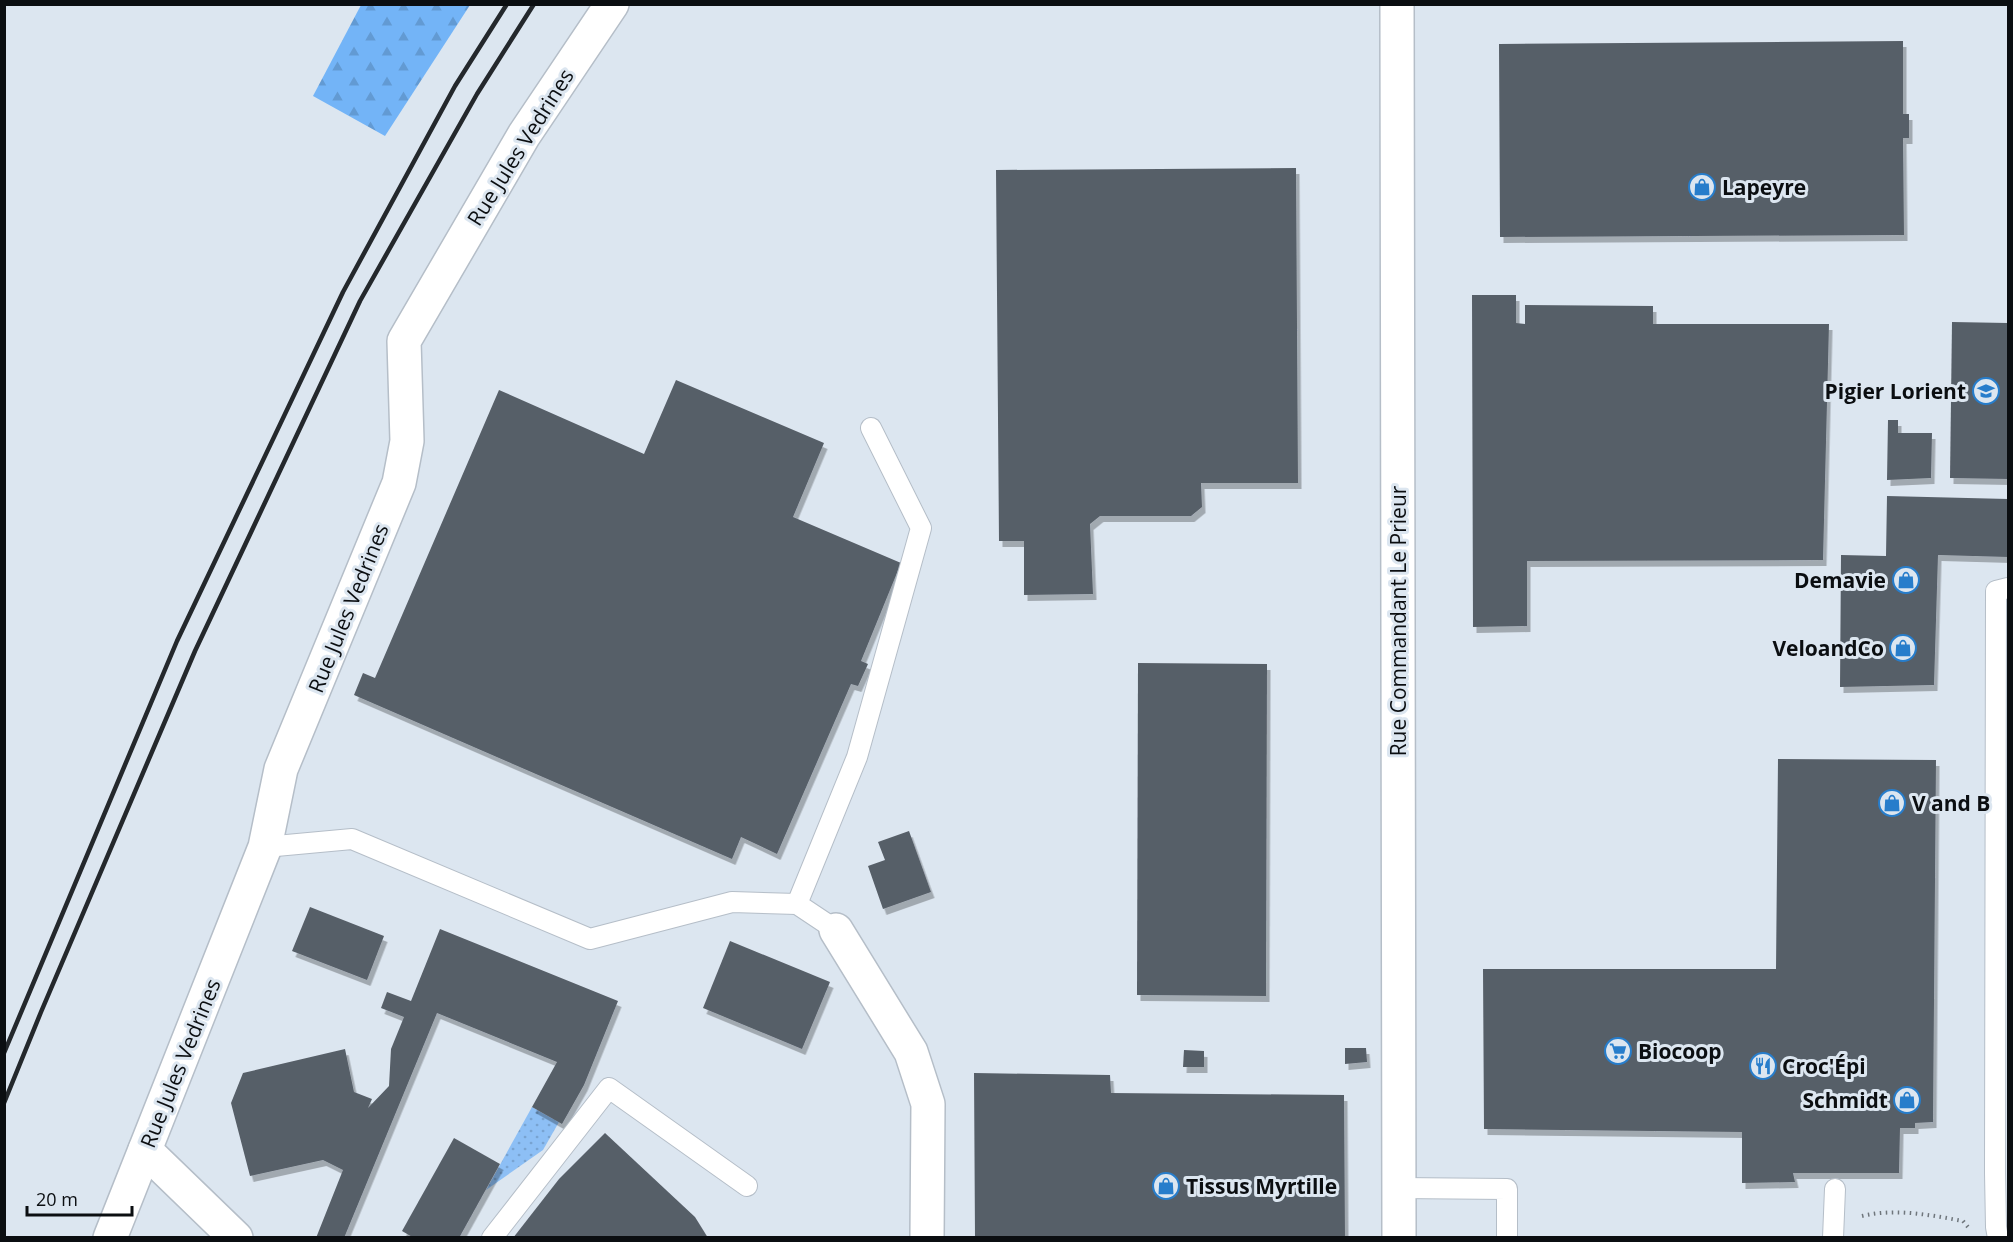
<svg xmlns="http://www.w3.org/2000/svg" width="2013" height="1242" font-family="'Open Sans',sans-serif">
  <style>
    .grass { fill: url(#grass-dots) }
    .forest { fill: url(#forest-firs) }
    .building { fill: #575f68; filter: url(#shadow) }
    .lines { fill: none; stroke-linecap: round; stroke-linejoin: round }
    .lane-casing { stroke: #b5bec8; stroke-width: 22 }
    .street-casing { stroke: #b5bec8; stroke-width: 36 }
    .path { stroke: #6f767c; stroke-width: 4; stroke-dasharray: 1.5 4.5; stroke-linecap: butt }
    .lane { stroke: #fff; stroke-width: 20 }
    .street { stroke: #fff; stroke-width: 33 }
    .rail { stroke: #24282c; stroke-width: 4.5 }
    .labels { text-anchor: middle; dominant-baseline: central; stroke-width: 6; stroke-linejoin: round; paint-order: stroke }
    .street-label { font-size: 21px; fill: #0b0e11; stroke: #dce6f0 }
    .poi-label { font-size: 21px; font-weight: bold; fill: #0b0e11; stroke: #dce6f0; text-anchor: start }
  </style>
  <defs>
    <pattern id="grass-dots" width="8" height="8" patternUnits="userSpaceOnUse" patternTransform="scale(1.5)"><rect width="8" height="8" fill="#8dbff5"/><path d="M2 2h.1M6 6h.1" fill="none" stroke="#78a3d1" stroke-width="1.8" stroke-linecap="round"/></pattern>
    <pattern id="forest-firs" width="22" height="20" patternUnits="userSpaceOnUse" patternTransform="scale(1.5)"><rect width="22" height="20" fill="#73b4f7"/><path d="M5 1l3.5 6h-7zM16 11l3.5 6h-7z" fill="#629ad3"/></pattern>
    <filter id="shadow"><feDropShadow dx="3.5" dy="6" stdDeviation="0" flood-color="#0004"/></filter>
  </defs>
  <rect width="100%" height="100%" fill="#dce6f0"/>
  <polygon class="grass" points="532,1107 559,1122 543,1150 486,1190"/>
  <polygon class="forest" points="361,5 470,5 385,136 313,96"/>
  <g class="building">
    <polygon points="1903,41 1903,114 1909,114 1909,138 1903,138 1904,235 1500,237 1499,44"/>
    <polygon points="1296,168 1298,483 1201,483 1202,507 1191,516 1100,516 1090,524 1093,594 1024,595 1024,541 999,541 996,170"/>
    <polygon points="1472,295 1516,295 1516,323 1525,324 1525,305 1653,306 1653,324 1829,324 1823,560 1527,561 1527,626 1473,627"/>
    <polygon points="1952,322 2008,323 2008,479 1950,478"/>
    <polygon points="676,380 824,443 793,517 901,563 861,661 868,664 858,686 851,684 777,854 741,837 732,859 354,695 363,673 375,678 499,390 644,454"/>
    <polygon points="1888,420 1898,420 1898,433 1932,433 1931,478 1887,480"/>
    <polygon points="1887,496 2008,499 2008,557 1938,555 1934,685 1840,687 1841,555 1886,556"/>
    <polygon points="1138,663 1267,664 1266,996 1137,995"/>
    <polygon points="1778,759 1936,760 1933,1122 1915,1123 1915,1128 1900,1128 1899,1173 1793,1173 1795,1182 1742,1183 1742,1132 1484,1129 1483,969 1776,969"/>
    <polygon points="909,831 931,892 883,909 868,866 885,860 878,842"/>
    <polygon points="310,907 384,936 367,980 292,951"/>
    <polygon points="440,929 618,1001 584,1085 562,1124 532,1107 557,1062 437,1013 344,1238 316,1238 343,1170 323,1160 250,1176 231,1103 243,1073 345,1049 354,1092 372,1099 368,1108 389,1086 391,1049 404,1017 381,1008 387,992 411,1001"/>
    <polygon points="730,941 830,982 802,1049 703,1008"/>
    <polygon points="1345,1048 1366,1048 1367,1062 1345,1064"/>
    <polygon points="1184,1050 1204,1051 1204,1067 1183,1067"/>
    <polygon points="974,1073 1110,1075 1111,1093 1344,1095 1345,1238 975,1238"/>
    <polygon points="605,1133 695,1217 708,1238 513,1238 559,1179"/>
    <polygon points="454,1138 500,1164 459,1238 414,1238 402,1231"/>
  </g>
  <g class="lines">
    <defs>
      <g id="lane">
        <polyline points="265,847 352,839 590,939 732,902 797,904 836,930"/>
        <polyline points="797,904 857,757 921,528 871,428"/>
        <polyline points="1399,1188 1507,1189 1507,1238"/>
        <polyline points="492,1238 609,1088 747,1186"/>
        <polyline points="1833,1238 1835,1189"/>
        <polyline points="1998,1238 1996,1227 1995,1173 1996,591 2008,588"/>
      </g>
      <g id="street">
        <polyline points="1397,4 1399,1238"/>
        <polyline points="836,930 911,1052 928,1104 927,1238"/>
        <polyline points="145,1150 236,1238"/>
        <polyline points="110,1238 265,847 281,769 399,483 407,441 404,341 524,135 612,4"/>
      </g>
    </defs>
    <use href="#lane" class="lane-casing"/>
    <use href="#street" class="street-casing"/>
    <path class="path" d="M1862,1216C1896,1208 1930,1215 1963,1221L1968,1227"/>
    <use href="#lane" class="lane"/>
    <use href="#street" class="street"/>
    <g class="rail">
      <polyline points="4,1053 177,641 343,292 455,86 507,4"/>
      <polyline points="4,1103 41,1012 195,651 360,301 477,94 534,4"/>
    </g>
  </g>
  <defs>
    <symbol id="shop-ring" viewBox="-11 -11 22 22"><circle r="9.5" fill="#dce6f0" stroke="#277dcb" stroke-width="1.5"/><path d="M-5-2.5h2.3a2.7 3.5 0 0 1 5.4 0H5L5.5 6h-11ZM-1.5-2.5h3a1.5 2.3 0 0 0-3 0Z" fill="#277dcb"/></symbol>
    <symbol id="university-ring" viewBox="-11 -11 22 22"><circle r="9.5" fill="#dce6f0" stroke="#277dcb" stroke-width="1.5"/><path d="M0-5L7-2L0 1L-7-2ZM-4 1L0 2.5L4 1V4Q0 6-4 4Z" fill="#277dcb"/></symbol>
    <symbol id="supermarket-ring" viewBox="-11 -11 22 22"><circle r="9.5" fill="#dce6f0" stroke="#277dcb" stroke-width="1.5"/><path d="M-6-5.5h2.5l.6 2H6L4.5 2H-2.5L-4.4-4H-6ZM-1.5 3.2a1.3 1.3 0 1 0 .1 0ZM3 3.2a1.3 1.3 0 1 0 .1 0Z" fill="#277dcb"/></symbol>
    <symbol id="restaurant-ring" viewBox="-11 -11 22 22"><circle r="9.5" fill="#dce6f0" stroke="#277dcb" stroke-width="1.5"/><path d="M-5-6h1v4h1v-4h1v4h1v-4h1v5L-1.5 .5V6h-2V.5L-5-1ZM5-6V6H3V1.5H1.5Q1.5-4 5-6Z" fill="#277dcb"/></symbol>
  </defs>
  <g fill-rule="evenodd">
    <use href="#shop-ring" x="1687" y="172" width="30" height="30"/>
    <use href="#university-ring" x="1971" y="376" width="30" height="30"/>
    <use href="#shop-ring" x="1891" y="565" width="30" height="30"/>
    <use href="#shop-ring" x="1888" y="633" width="30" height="30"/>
    <use href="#shop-ring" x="1877" y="788" width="30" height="30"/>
    <use href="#supermarket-ring" x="1603" y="1036" width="30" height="30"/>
    <use href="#restaurant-ring" x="1748" y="1051" width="30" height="30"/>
    <use href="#shop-ring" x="1892" y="1085" width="30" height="30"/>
    <use href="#shop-ring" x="1151" y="1171" width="30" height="30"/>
  </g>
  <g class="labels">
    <g class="street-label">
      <text transform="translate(520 147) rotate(-58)">Rue Jules Vedrines</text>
      <text transform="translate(348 608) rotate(-68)">Rue Jules Vedrines</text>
      <text transform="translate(1398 621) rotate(-90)">Rue Commandant Le Prieur</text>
      <text transform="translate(180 1063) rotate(-68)">Rue Jules Vedrines</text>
    </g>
    <g class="poi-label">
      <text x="1722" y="187">Lapeyre</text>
      <text x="1966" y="391" text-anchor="end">Pigier Lorient</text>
      <text x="1886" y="580" text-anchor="end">Demavie</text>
      <text x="1884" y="648" text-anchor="end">VeloandCo</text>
      <text x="1912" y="803">V and B</text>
      <text x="1638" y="1051">Biocoop</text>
      <text x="1782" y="1066">Croc'Épi</text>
      <text x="1888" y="1100" text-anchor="end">Schmidt</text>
      <text x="1186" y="1186">Tissus Myrtille</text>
    </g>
  </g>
  <rect width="2013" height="1242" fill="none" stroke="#0b0e11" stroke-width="12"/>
  <path d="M27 1206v9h105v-9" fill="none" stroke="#0b0e11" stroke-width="3"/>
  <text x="36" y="1206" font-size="18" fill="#0b0e11" stroke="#dce6f0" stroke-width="4.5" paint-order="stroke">20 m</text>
</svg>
